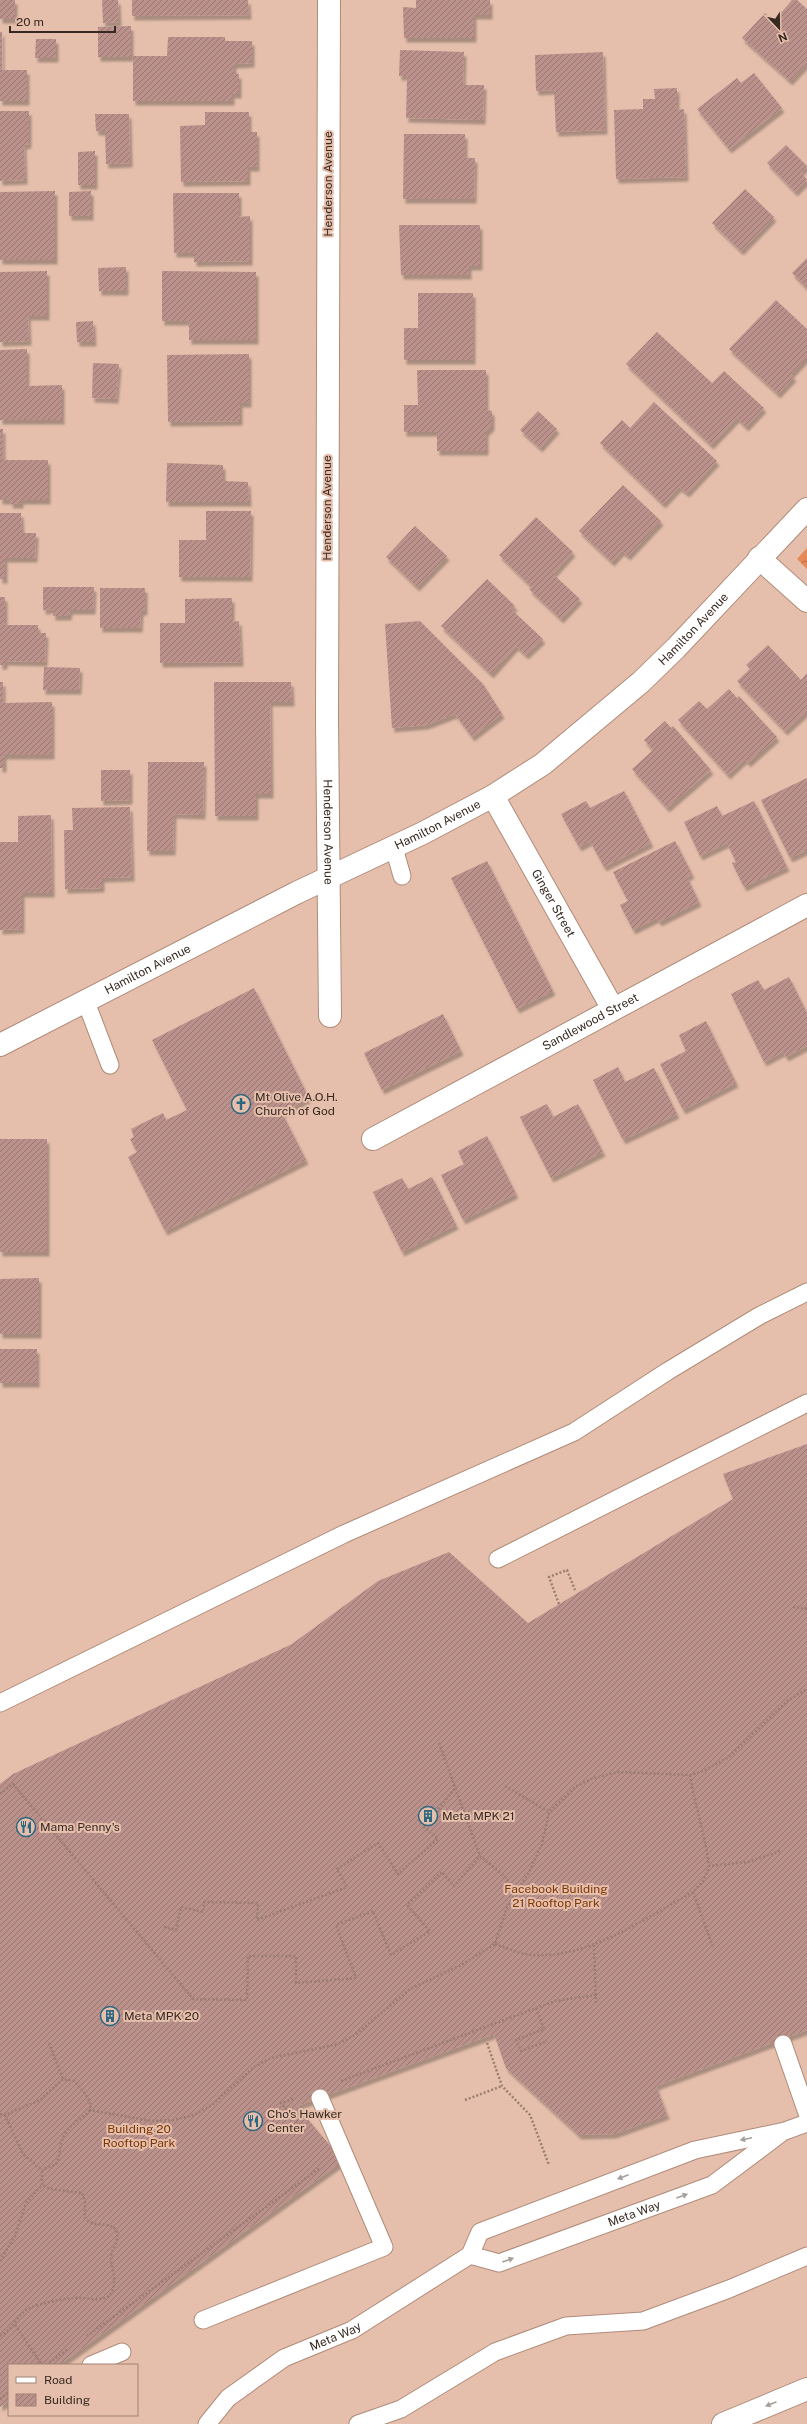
<svg xmlns="http://www.w3.org/2000/svg" width="807" height="2424" font-family="'Public Sans',sans-serif">
  <style>
    .park { fill: url(#park-crowns) }
    .building { fill: url(#building-hatch); filter: url(#shadow) }
    .lines { fill: none; stroke-linecap: round; stroke-linejoin: round }
    .service-casing { stroke: #af8b79; stroke-width: 19 }
    .minor-casing { stroke: #af8b79; stroke-width: 24 }
    .trunk-casing { stroke: #af8b79; stroke-width: 24 }
    .path { stroke: #9a7e70; stroke-width: 2.5; stroke-dasharray: 2 2; stroke-linecap: butt }
    .service { stroke: #fff; stroke-width: 17 }
    .minor { stroke: #fff; stroke-width: 22 }
    .trunk { stroke: #fff; stroke-width: 22 }
    .oneway { fill: #a59f9b }
    .labels { text-anchor: middle; dominant-baseline: central; stroke-width: 4; stroke-linejoin: round; paint-order: stroke }
    .street-label { font-size: 12px; fill: #372921; stroke: #e5bfac }
    .poi-label { font-size: 12px; fill: #372921; stroke: #e5bfac; text-anchor: start }
    .park-label { font-size: 12px; fill: #7d3704; stroke: #e5bfac }
  </style>
  <defs>
    <pattern id="park-crowns" width="20" height="18" patternUnits="userSpaceOnUse"><rect width="20" height="18" fill="#e58956"/><path d="M2 6a3 3 0 1 1 6 0M12 15a3 3 0 1 1 6 0" fill="none" stroke="#ba7047"/></pattern>
    <pattern id="building-hatch" width="6" height="6" patternUnits="userSpaceOnUse"><rect width="6" height="6" fill="#bb918b"/><path d="M-1 1l2-2M0 6l6-6M5 7l2-2" fill="none" stroke="#997671"/></pattern>
    <filter id="shadow"><feDropShadow dx="2.5" dy="4.5" stdDeviation="1" flood-color="#0004"/></filter>
  </defs>
  <rect width="100%" height="100%" fill="#e5bfac"/>
  <polygon class="park" points="807,548 807,569 797,559"/>
  <g class="building">
    <rect x="0" y="0" width="15" height="19"/>
    <polygon points="102,0 118,0 119,22 103,23"/>
    <polygon points="132,0 248,0 249,15 132,16"/>
    <polygon points="416,0 490,0 490,15 474,15 474,38 404,38 403,7 416,8"/>
    <polygon points="792,0 797,0 807,9 807,63 790,81 742,38 765,13 774,21"/>
    <polygon points="131,26 131,57 98,57 98,27"/>
    <polygon points="0,32 2,32 2,70 27,70 27,101 0,101"/>
    <polygon points="168,37 225,37 225,41 252,41 252,63 234,64 234,74 239,74 239,94 232,94 232,101 133,101 133,56 167,56"/>
    <polygon points="36,39 56,39 56,58 35,58"/>
    <polygon points="400,50 464,52 463,85 484,85 483,120 406,118 407,76 399,76"/>
    <polygon points="603,52 605,130 556,132 554,90 536,91 535,55"/>
    <polygon points="754,73 782,108 729,149 697,109 737,78 741,83"/>
    <polygon points="677,88 677,110 684,109 686,177 616,179 614,110 643,109 643,99 655,99 654,89"/>
    <polygon points="0,111 29,111 29,144 24,145 25,180 0,181"/>
    <polygon points="205,112 249,112 249,132 257,132 257,167 248,167 248,181 181,182 180,126 205,125"/>
    <polygon points="95,114 129,114 130,163 106,164 105,131 96,131"/>
    <polygon points="404,134 465,134 465,158 475,158 474,199 403,199"/>
    <polygon points="786,145 807,166 801,172 807,180 795,192 767,163"/>
    <polygon points="95,151 95,185 78,185 78,152"/>
    <polygon points="745,189 774,217 741,251 712,223"/>
    <polygon points="55,191 55,260 0,260 0,192"/>
    <polygon points="91,191 91,216 69,216 69,192"/>
    <polygon points="173,193 239,193 239,217 250,216 250,261 194,262 194,253 174,253"/>
    <polygon points="399,225 480,225 480,266 469,266 469,275 401,275"/>
    <polygon points="807,258 807,288 792,273"/>
    <polygon points="126,267 126,291 99,291 98,268"/>
    <polygon points="47,271 47,316 28,316 29,341 0,342 0,272"/>
    <polygon points="162,271 256,272 256,340 189,340 189,321 162,321"/>
    <polygon points="418,293 473,293 473,360 404,360 404,328 418,328"/>
    <polygon points="776,300 807,329 807,357 791,374 794,377 778,394 729,349"/>
    <polygon points="93,321 94,342 77,342 76,322"/>
    <polygon points="657,332 712,383 724,371 764,408 746,427 737,418 711,445 626,364"/>
    <polygon points="27,349 27,386 62,385 62,420 0,420 0,350"/>
    <polygon points="249,354 249,403 240,403 240,421 168,422 167,355"/>
    <polygon points="93,363 119,364 116,399 92,398"/>
    <polygon points="417,370 486,370 486,410 492,411 492,426 486,432 486,451 437,451 437,432 404,432 404,405 418,405"/>
    <polygon points="654,402 717,461 687,493 679,487 663,504 600,443 622,420 630,428"/>
    <polygon points="538,411 557,429 540,448 520,430"/>
    <polygon points="0,429 3,429 3,460 48,460 48,500 21,500 21,504 10,504 11,500 0,500"/>
    <polygon points="167,463 223,465 223,481 248,482 249,502 166,502"/>
    <polygon points="623,485 661,521 628,556 622,551 612,562 579,531"/>
    <polygon points="206,511 251,511 250,577 179,577 179,540 206,540"/>
    <polygon points="0,513 21,513 22,533 36,533 35,558 5,558 5,579 0,579"/>
    <polygon points="536,517 573,552 553,574 580,599 561,619 529,589 532,587 499,555"/>
    <polygon points="415,526 447,556 417,587 386,557"/>
    <polygon points="487,579 515,606 512,610 543,639 526,655 516,646 491,674 441,626"/>
    <polygon points="43,587 94,587 93,610 70,610 69,616 53,616 53,609 43,610"/>
    <polygon points="100,588 145,588 145,611 141,611 140,628 100,628"/>
    <polygon points="0,597 5,597 5,625 38,625 38,633 46,633 45,662 5,661 5,665 0,665"/>
    <polygon points="232,598 232,622 239,621 241,662 160,663 160,623 185,623 185,599"/>
    <polygon points="420,621 483,684 502,714 472,737 455,714 426,725 392,728 385,624"/>
    <polygon points="768,645 801,680 807,673 807,711 785,731 737,681 750,669 746,665"/>
    <polygon points="44,667 80,668 79,690 43,690"/>
    <polygon points="0,682 3,682 3,703 52,702 52,755 4,755 4,768 0,768"/>
    <polygon points="214,682 291,682 292,702 270,702 271,794 256,794 256,816 215,816"/>
    <polygon points="729,689 737,698 739,696 777,737 748,763 745,759 728,775 678,720 699,701 707,709"/>
    <polygon points="665,721 671,728 673,726 711,770 667,808 632,769 653,750 644,740"/>
    <polygon points="148,762 204,762 203,815 174,814 173,851 147,851"/>
    <polygon points="101,770 130,770 130,800 101,801"/>
    <polygon points="807,778 807,850 790,858 761,800"/>
    <polygon points="624,791 651,843 604,867 590,841 579,847 561,814 586,801 590,808"/>
    <polygon points="754,801 787,867 744,887 732,863 736,862 727,843 700,856 684,822 717,806 722,816"/>
    <polygon points="130,807 132,877 102,878 102,888 65,889 64,830 73,830 72,808"/>
    <polygon points="51,815 52,893 22,893 22,929 0,930 0,842 18,842 18,816"/>
    <polygon points="675,841 692,874 687,877 699,902 659,922 657,918 633,930 620,905 628,901 613,872"/>
    <polygon points="487,861 553,991 517,1009 451,878"/>
    <polygon points="789,977 807,1013 807,1046 786,1057 783,1052 764,1062 731,994 758,980 764,990"/>
    <polygon points="254,988 309,1098 282,1113 306,1160 165,1231 128,1157 137,1152 130,1139 134,1137 131,1129 163,1113 166,1120 187,1110 152,1040"/>
    <polygon points="443,1014 461,1051 382,1090 364,1053"/>
    <polygon points="706,1021 736,1083 683,1110 660,1064 686,1051 679,1035"/>
    <polygon points="618,1067 625,1082 654,1068 677,1114 623,1140 593,1080"/>
    <polygon points="547,1104 553,1117 578,1104 603,1152 551,1178 520,1117"/>
    <polygon points="487,1136 516,1194 463,1220 441,1175 464,1164 458,1151"/>
    <rect x="0" y="1139" width="47" height="113"/>
    <polygon points="432,1177 456,1225 402,1252 373,1192 402,1178 408,1189"/>
    <polygon points="39,1278 39,1334 0,1334 0,1279"/>
    <rect x="0" y="1349" width="37" height="34"/>
    <polygon points="807,1444 807,2030 656,2086 667,2115 614,2134 579,2135 506,2068 494,2034 297,2106 343,2161 59,2365 9,2365 9,2401 0,2407 0,1784 13,1774 292,1644 378,1581 449,1552 528,1623 733,1499 723,1474"/>
  </g>
  <g class="lines">
    <defs>
      <g id="service">
        <polyline points="394,848 402,876"/>
        <polyline points="86,1002 110,1065"/>
        <polyline points="498,1559 807,1403"/>
        <polyline points="0,1703 344,1534 574,1432 668,1371 759,1316 807,1292"/>
        <polyline points="783,2044 807,2113"/>
        <path id="s1" d="M470,2255L499,2263L712,2185L780,2134"/>
        <polyline points="203,2320 384,2247 320,2098"/>
        <polyline points="91,2365 122,2352"/>
        <path id="s2" d="M207,2424L228,2398L284,2358L352,2330L470,2255L480,2232L695,2150L785,2131L807,2123"/>
        <polyline points="358,2424 401,2409 495,2352 566,2326 643,2321 729,2289 807,2256"/>
      </g>
      <g id="minor">
        <path id="s3" d="M329,0L327,720L330,1016"/>
        <polyline points="759,558 807,601"/>
        <path id="s4" d="M493,796L613,1009"/>
        <path id="s5" d="M0,1045L296,893L423,833L493,796L543,764L641,682L676,648L807,509"/>
        <path id="s6" d="M373,1139L807,905"/>
      </g>
      <polyline id="trunk" points="723,2424 807,2389"/>
    </defs>
    <use href="#service" class="service-casing"/>
    <use href="#minor" class="minor-casing"/>
    <use href="#trunk" class="trunk-casing"/>
    <g class="path">
      <polyline points="559,1604 549,1577 567,1570 575,1590"/>
      <polyline points="793,1607 807,1609"/>
      <polyline points="439,1743 480,1856 503,1875 516,1891"/>
      <path d="M690,1775C695,1806 705,1835 709,1866L748,1862L780,1851"/>
      <polyline points="505,1786 549,1812"/>
      <polyline points="0,1794 13,1784 193,1999 247,2000 248,1956 296,1956 296,1983 356,1978 336,1925 373,1911 391,1955 430,1931 407,1905 442,1872 454,1886 480,1856"/>
      <polyline points="693,1892 713,1947"/>
      <polyline points="164,1927 176,1930 181,1907 203,1912 204,1902 258,1903 257,1920 347,1887 337,1869 378,1843 398,1874 438,1839 424,1827 456,1787"/>
      <path d="M495,1944C504,1947 512,1951 521,1953C579,1966 645,1918 693,1892L704,1880L709,1866"/>
      <polyline points="594,1945 596,2005"/>
      <polyline points="536,2008 544,2029 516,2040 521,2051 547,2041"/>
      <polyline points="49,2043 63,2079"/>
      <polyline points="487,2043 502,2086 530,2115 549,2165"/>
      <polyline points="341,2081 555,2001 596,1995"/>
      <polyline points="293,2099 281,2103 301,2126"/>
      <polyline points="465,2100 502,2086"/>
      <polyline points="89,2110 152,2121 173,2120 194,2115 212,2105 254,2067 271,2058 338,2044 355,2035 410,1989 463,1964 495,1944 507,1907 529,1872 542,1844 549,1812 575,1787 591,1779 618,1772 690,1775 701,1772 729,1757 787,1701 807,1689"/>
      <path d="M0,2114L5,2115L40,2100L63,2079L74,2081C109,2118 79,2110 65,2134C59,2143 61,2154 56,2164L42,2170"/>
      <polyline points="5,2115 23,2154 42,2170"/>
      <polyline points="0,2261 15,2236 26,2203 42,2185 42,2170"/>
      <polyline points="15,2325 42,2365"/>
      <path d="M0,2336C13,2329 18,2314 28,2309C40,2303 59,2300 73,2298C87,2296 113,2308 114,2283C115,2275 111,2266 111,2258C111,2248 121,2240 116,2230C108,2220 94,2229 85,2218V2202L82,2193L50,2189L42,2185"/>
      <polyline points="87,2336 320,2168"/>
      <polyline points="46,2365 68,2349"/>
      <polyline points="0,2399 9,2392"/>
    </g>
    <use href="#service" class="service"/>
    <use href="#minor" class="minor"/>
    <use href="#trunk" class="trunk"/>
  </g>
  <defs><path id="oneway-solid" d="M-6-.8H1V-3.2L6.5 0L1 3.2V.8H-6Z"/></defs>
  <g class="oneway">
    <use href="#oneway-solid" transform="translate(746 2139) rotate(168)"/>
    <use href="#oneway-solid" transform="translate(623 2177) rotate(159)"/>
    <use href="#oneway-solid" transform="translate(682 2196) rotate(-20)"/>
    <use href="#oneway-solid" transform="translate(508 2260) rotate(-20)"/>
    <use href="#oneway-solid" transform="translate(771 2404) rotate(157)"/>
  </g>
  <defs>
    <symbol id="church-ring" viewBox="-11 -11 22 22"><circle r="9.5" fill="#e5bfac" stroke="#2d6780" stroke-width="1.5"/><path d="M-1.2-6h2.4v3.5h3.3v2.4h-3.3V6h-2.4V-.1h-3.3v-2.4h3.3Z" fill="#2d6780"/></symbol>
    <symbol id="building-ring" viewBox="-11 -11 22 22"><circle r="9.5" fill="#e5bfac" stroke="#2d6780" stroke-width="1.5"/><path d="M-4-6H4V6H1V3H-1V6H-4ZM-2.5-4.3h1.7v1.8h-1.7ZM.8-4.3h1.7v1.8H.8ZM-2.5-1h1.7V.8h-1.7ZM.8-1h1.7V.8H.8Z" fill="#2d6780"/></symbol>
    <symbol id="restaurant-ring" viewBox="-11 -11 22 22"><circle r="9.5" fill="#e5bfac" stroke="#2d6780" stroke-width="1.5"/><path d="M-5-6h1v4h1v-4h1v4h1v-4h1v5L-1.5 .5V6h-2V.5L-5-1ZM5-6V6H3V1.5H1.5Q1.5-4 5-6Z" fill="#2d6780"/></symbol>
  </defs>
  <g fill-rule="evenodd">
    <use href="#church-ring" x="230" y="1093" width="22" height="22"/>
    <use href="#building-ring" x="417" y="1805" width="22" height="22"/>
    <use href="#restaurant-ring" x="15" y="1816" width="22" height="22"/>
    <use href="#building-ring" x="99" y="2005" width="22" height="22"/>
    <use href="#restaurant-ring" x="242" y="2110" width="22" height="22"/>
  </g>
  <g class="labels">
    <g class="street-label">
      <text transform="translate(328 184) rotate(-90)">Henderson Avenue</text>
      <text transform="translate(327 508) rotate(-90)">Henderson Avenue</text>
      <text stroke="none"><textPath href="#s5" startOffset="814">Hamilton Avenue</textPath></text>
      <text stroke="none"><textPath href="#s5" startOffset="490">Hamilton Avenue</textPath></text>
      <text stroke="none"><textPath href="#s3" startOffset="832">Henderson Avenue</textPath></text>
      <text stroke="none"><textPath href="#s4" startOffset="123">Ginger Street</textPath></text>
      <text stroke="none"><textPath href="#s5" startOffset="166">Hamilton Avenue</textPath></text>
      <text stroke="none"><textPath href="#s6" startOffset="247">Sandlewood Street</textPath></text>
      <text stroke="none"><textPath href="#s1" startOffset="174">Meta Way</textPath></text>
      <text stroke="none"><textPath href="#s2" startOffset="158">Meta Way</textPath></text>
    </g>
    <g class="poi-label">
      <text x="255" y="1097">Mt Olive A.O.H.<tspan x="255" dy="14">Church of God</tspan></text>
      <text x="442" y="1816">Meta MPK 21</text>
      <text x="40" y="1827">Mama Penny's</text>
      <text x="124" y="2016">Meta MPK 20</text>
      <text x="267" y="2114">Cho's Hawker<tspan x="267" dy="14">Center</tspan></text>
    </g>
    <g class="park-label">
      <text x="556" y="1889">Facebook Building<tspan x="556" dy="14">21 Rooftop Park</tspan></text>
      <text x="139" y="2129">Building 20<tspan x="139" dy="14">Rooftop Park</tspan></text>
    </g>
  </g>
  <rect x="8" y="2364" width="130" height="52" fill="#e5bfac" stroke="#9f8374"/>
  <rect x="16" y="2377" width="20" height="6" fill="#ffffff" stroke="#9f8374"/>
  <text x="44" y="2384" font-size="12" fill="#372921">Road</text>
  <rect x="16" y="2394" width="20" height="12" fill="url(#building-hatch)" stroke="#9f8374"/>
  <text x="44" y="2404" font-size="12" fill="#372921">Building</text>
  <g transform="translate(779 28) rotate(158)" stroke="#e5bfac" stroke-width="3" paint-order="stroke">
  <path d="M0-3L7 15L0 10L-7 15Z" fill="#372921"/>
  <text y="-6" font-size="11" font-weight="bold" text-anchor="middle" fill="#372921">N</text>
  </g>
  <path d="M10 26v6h105v-6" fill="none" stroke="#372921" stroke-width="2"/>
  <text x="16" y="26" font-size="12" fill="#372921" stroke="#e5bfac" stroke-width="3" paint-order="stroke">20 m</text>
</svg>
